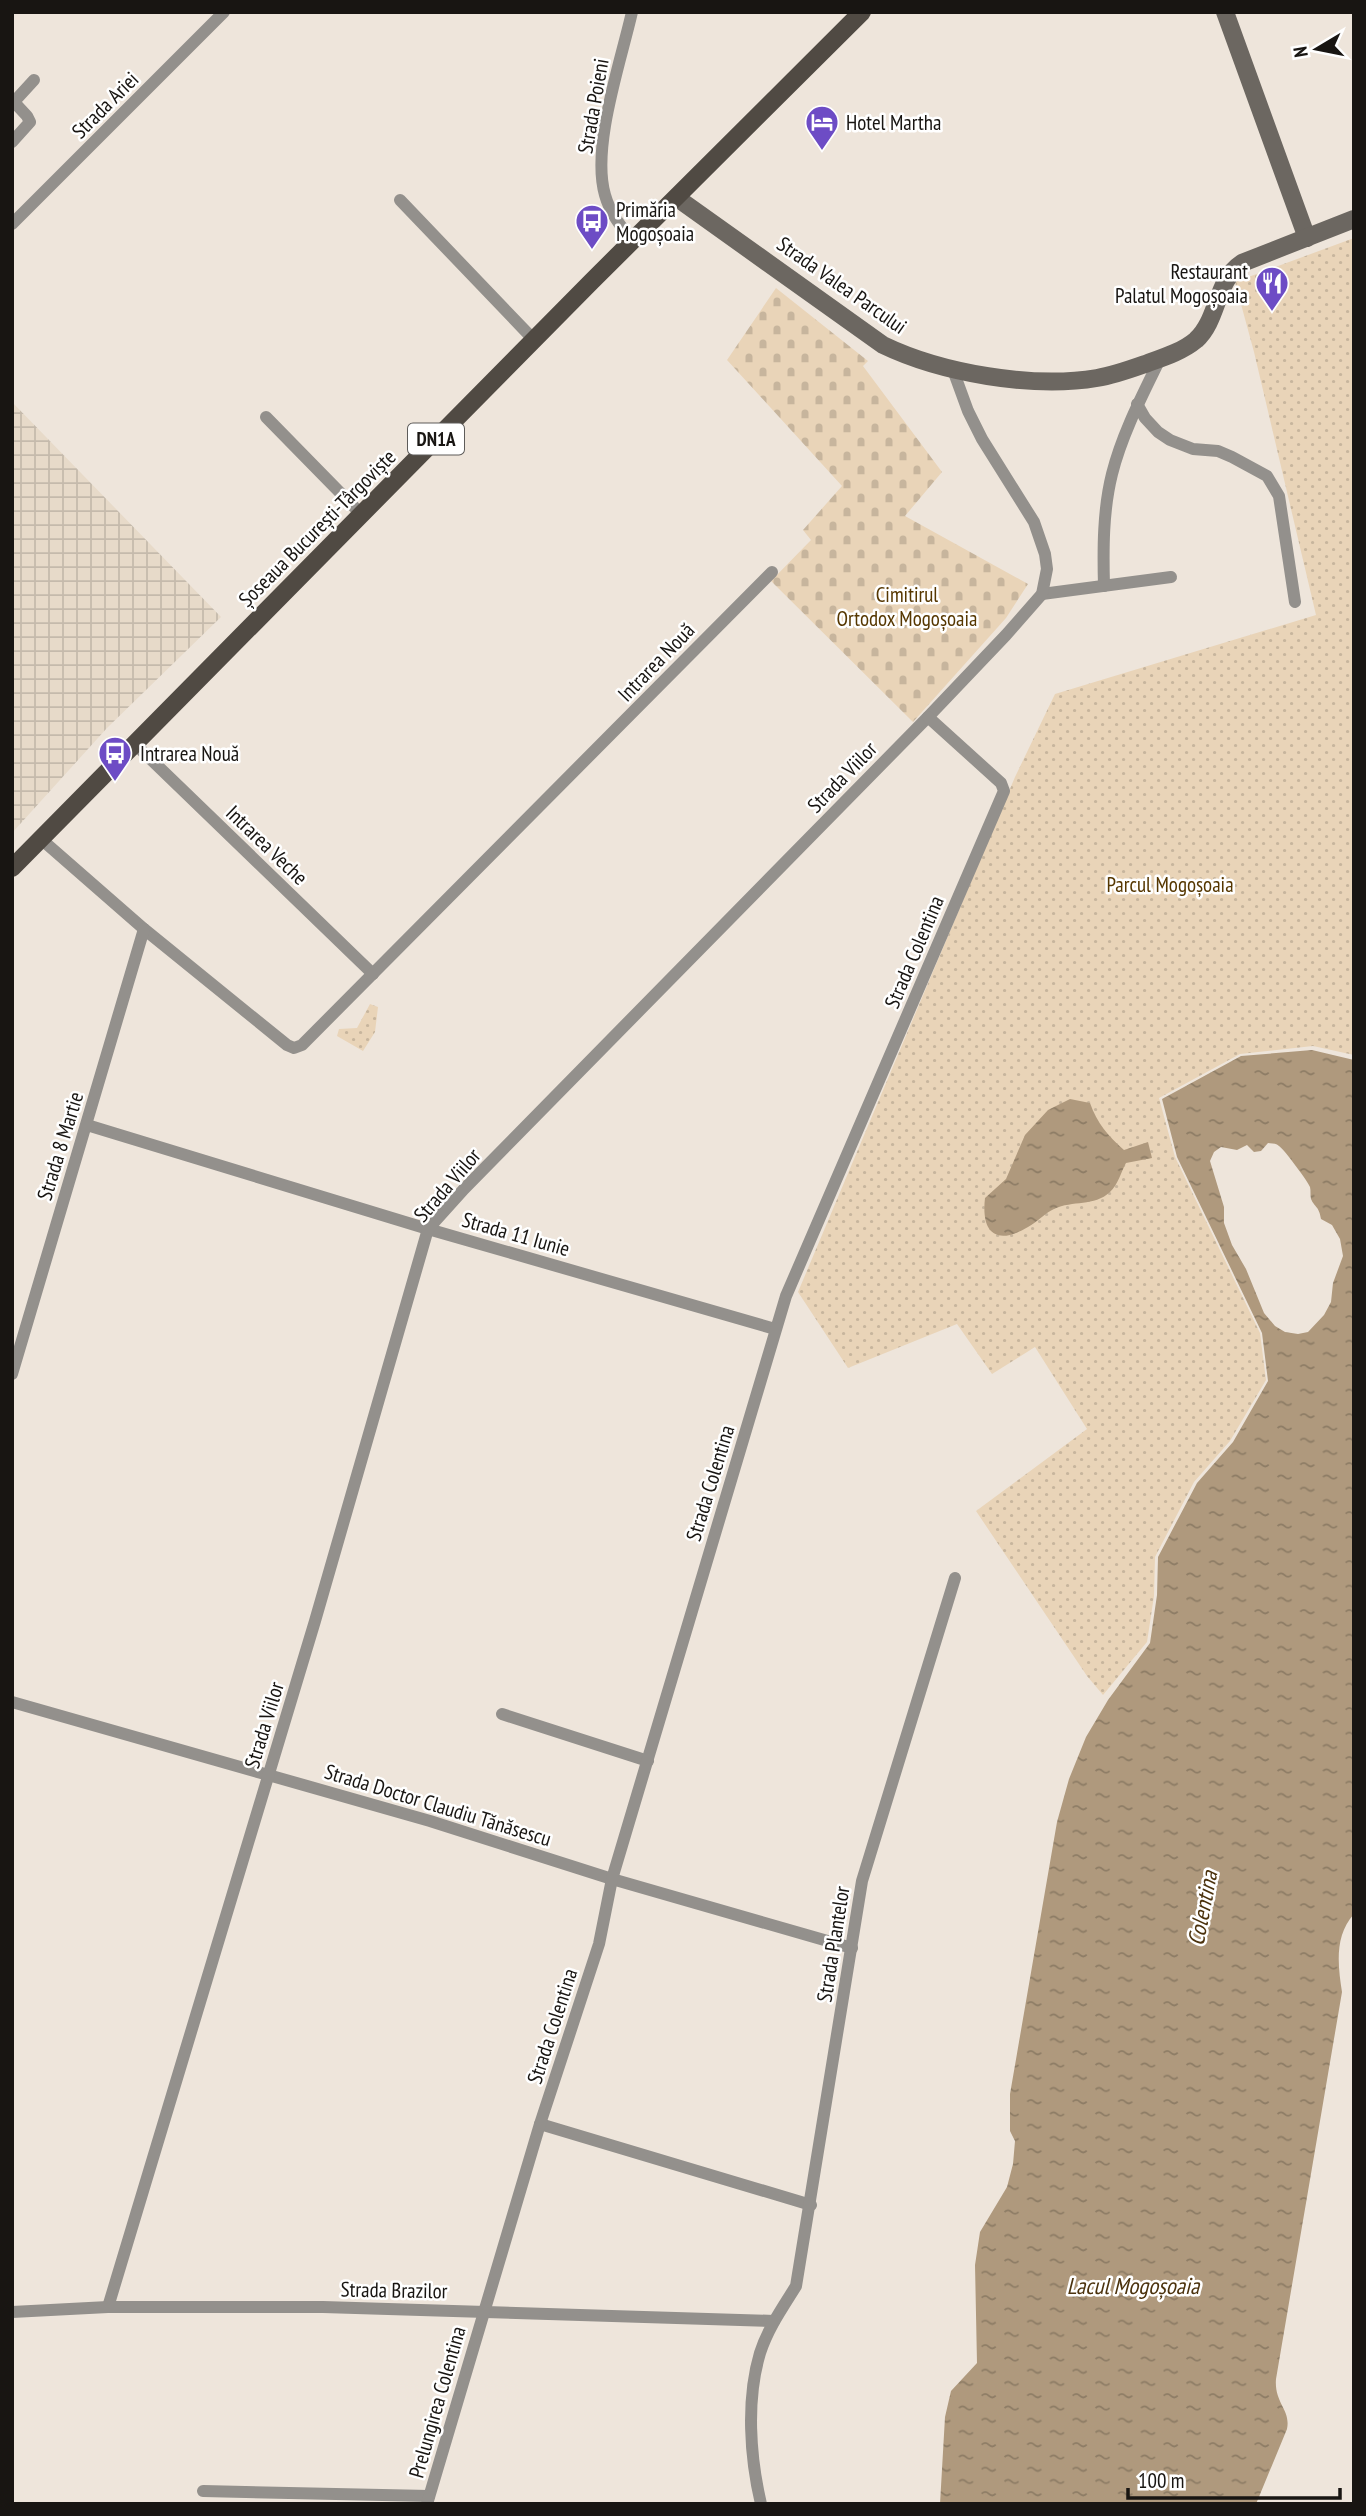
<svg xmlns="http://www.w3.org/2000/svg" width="1366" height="2516" font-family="'PT Sans Narrow',sans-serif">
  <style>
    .industrial { fill: url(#industrial-grid) }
    .cemetery { fill: url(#cemetery-stones) }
    .park { fill: url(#park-dots) }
    .water { fill: url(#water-ripples); fill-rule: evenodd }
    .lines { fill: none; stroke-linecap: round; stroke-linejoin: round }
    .street { stroke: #93908c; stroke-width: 12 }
    .secondary { stroke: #6c6761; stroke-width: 18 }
    .primary { stroke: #504a43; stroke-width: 18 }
    .labels { text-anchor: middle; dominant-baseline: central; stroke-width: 5; stroke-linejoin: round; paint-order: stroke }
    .shield { fill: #fff; stroke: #5d5b59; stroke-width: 2 }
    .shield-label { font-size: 19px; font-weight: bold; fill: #181512 }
    .street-label { font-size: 21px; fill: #181512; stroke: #fff }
    .poi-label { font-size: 21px; fill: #181512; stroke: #fff; text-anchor: start }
    .park-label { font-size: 21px; fill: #563700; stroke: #fff }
    .water-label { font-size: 23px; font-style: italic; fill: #4b320d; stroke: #fff }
  </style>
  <defs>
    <pattern id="industrial-grid" width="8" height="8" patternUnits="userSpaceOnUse" patternTransform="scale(1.75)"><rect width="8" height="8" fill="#e7dac9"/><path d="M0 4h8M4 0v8" fill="none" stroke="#c5baac"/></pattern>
    <pattern id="cemetery-stones" width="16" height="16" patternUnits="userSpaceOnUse" patternTransform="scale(1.75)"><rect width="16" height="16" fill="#e9d4b8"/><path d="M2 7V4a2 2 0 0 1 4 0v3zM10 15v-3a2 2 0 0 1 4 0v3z" fill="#c7b59d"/></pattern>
    <pattern id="park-dots" width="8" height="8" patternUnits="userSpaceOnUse" patternTransform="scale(1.75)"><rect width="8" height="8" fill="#e9d4b8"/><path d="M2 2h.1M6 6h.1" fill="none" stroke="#c7b59d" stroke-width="1.8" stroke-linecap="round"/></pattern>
    <pattern id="water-ripples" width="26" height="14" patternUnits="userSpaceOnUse" patternTransform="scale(1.75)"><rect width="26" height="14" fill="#af997d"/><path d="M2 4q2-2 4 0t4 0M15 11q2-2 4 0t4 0" fill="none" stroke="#8d7c65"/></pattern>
  </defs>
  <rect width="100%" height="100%" fill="#eee5db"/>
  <polygon class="industrial" points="12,402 221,617 107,728 12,833"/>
  <polygon class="cemetery" points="776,288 868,361 863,366 942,472 905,516 1028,584 1006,618 913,722 771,581 811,540 803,530 842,486 727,360"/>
  <g class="park">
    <polygon points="1354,238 1354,1055 1313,1046 1240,1054 1159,1098 1175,1157 1260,1333 1266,1380 1230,1441 1194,1482 1155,1557 1154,1596 1147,1642 1103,1695 1087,1676 976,1511 1087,1429 1035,1347 992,1374 957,1324 848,1368 798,1292 1015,777 1055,694 1316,615 1254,352 1235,282"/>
    <polygon points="370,1004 378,1007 375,1032 363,1051 337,1036 339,1029 357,1028"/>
  </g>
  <g class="water">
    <path d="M1312,1050L1354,1060V1914C1334,1936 1338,1966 1342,1992L1276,2379C1274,2403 1291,2410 1287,2429L1256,2504H940L945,2417L951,2391L977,2363L975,2265L980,2232L1007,2187L1013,2164L1015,2141L1010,2131V2094L1057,1822L1069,1779L1086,1737L1108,1700L1150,1643L1157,1595L1158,1557L1197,1483L1233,1442L1268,1381L1262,1333L1177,1157L1162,1099L1241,1056ZM1268,1143C1272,1144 1276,1143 1279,1146C1284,1149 1309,1183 1310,1187C1311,1191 1310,1195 1311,1199C1315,1208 1319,1206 1321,1219L1332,1225L1340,1239L1343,1256L1333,1283L1331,1302L1324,1315L1308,1332L1298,1334L1285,1332L1275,1326L1264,1313L1246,1269L1232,1245L1224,1223V1207L1210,1161L1214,1152L1221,1147L1237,1150L1247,1145L1254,1152L1261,1151Z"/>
    <path d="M1070,1099L1090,1103C1097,1123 1108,1136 1124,1150L1148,1142L1152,1158L1126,1163C1121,1172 1118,1185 1110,1192C1094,1207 1073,1200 1054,1209C1045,1213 1037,1222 1028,1227C996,1246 981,1233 985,1198L1006,1179L1025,1135L1048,1110Z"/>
  </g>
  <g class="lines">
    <g class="street">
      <path d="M632,12C621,61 591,147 605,195C610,213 621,227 633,241"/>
      <polyline points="12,104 34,80"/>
      <polyline points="12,142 30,122 27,116 14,102"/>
      <polyline points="400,200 534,340"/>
      <polyline points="12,224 224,12"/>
      <polyline points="1137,404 1145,418 1158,432 1170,440 1193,449 1218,451 1232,457 1267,476 1279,496 1295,602"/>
      <polyline points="266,417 362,515"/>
      <path d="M1104,586C1103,549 1103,510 1112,474C1122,434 1142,396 1160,359"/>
      <polyline points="1042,594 1171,577"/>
      <polyline points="135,744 373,974"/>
      <polyline points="41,839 144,929 287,1045 294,1048 302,1045 772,572"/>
      <polyline points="87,1125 428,1229 775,1329"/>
      <polyline points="12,1374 144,929"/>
      <polyline points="12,1702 430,1821 612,1879 852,1948"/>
      <polyline points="502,1714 648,1761"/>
      <polyline points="540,2124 811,2205"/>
      <polyline points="108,2307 315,1621 428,1229 464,1189 928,717 1006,635 1042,594 1047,569 1045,554 1034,522 982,439 968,411 953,370"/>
      <polyline points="12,2312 108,2307 323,2307 774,2321"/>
      <polyline points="203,2491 429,2496"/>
      <polyline points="427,2504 540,2124 599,1944 612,1879 786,1296 1004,791 1001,783 928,717"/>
      <path d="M761,2504C750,2457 746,2400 760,2353C768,2328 783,2307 796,2286L862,1881L955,1578"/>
    </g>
    <g class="secondary">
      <polyline points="1225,12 1307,238"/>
      <path d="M677,198L883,345C941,373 1033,389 1097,378C1115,375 1131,369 1148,363C1165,357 1183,351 1196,340C1219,319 1215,281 1242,263L1354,219"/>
    </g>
    <polyline class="primary" points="12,868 591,282 862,12"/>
  </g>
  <defs>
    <symbol id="hotel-pin" viewBox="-11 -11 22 30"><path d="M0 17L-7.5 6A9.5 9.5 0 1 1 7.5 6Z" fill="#6d4cc5" stroke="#fff"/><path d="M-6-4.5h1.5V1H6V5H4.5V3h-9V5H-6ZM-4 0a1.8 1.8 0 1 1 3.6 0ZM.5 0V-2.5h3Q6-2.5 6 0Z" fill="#fff"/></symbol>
    <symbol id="bus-pin" viewBox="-11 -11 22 30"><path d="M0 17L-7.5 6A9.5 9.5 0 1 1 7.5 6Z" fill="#6d4cc5" stroke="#fff"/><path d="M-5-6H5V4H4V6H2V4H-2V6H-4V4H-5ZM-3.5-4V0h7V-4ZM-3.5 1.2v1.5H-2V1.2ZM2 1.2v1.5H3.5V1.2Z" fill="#fff"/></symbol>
    <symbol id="restaurant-pin" viewBox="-11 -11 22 30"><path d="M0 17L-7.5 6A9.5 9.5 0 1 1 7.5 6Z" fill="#6d4cc5" stroke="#fff"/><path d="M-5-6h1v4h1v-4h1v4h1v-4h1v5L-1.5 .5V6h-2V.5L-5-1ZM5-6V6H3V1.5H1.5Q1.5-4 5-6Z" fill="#fff"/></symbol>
  </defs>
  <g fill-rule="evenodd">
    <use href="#hotel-pin" x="803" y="103" width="38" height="52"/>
    <use href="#bus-pin" x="573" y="202" width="38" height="52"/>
    <use href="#restaurant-pin" x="1253" y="264" width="38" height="52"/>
    <use href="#bus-pin" x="96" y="734" width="38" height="52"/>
  </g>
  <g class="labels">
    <rect class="shield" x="408" y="423.5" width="56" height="31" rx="5"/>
    <g class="shield-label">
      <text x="436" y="439">DN1A</text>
    </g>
    <g class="street-label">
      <text transform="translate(105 105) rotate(-45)">Strada Ariei</text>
      <text transform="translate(593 106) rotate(-80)">Strada Poieni</text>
      <text transform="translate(842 285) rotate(35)">Strada Valea Parcului</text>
      <text transform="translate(317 528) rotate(-45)">Șoseaua București-Târgoviște</text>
      <text transform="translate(656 662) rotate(-46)">Intrarea Nouă</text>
      <text transform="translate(842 777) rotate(-46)">Strada Viilor</text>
      <text transform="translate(267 845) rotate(44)">Intrarea Veche</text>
      <text transform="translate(914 952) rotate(-67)">Strada Colentina</text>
      <text transform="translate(60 1146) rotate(-73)">Strada 8 Martie</text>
      <text transform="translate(447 1185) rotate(-49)">Strada Viilor</text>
      <text transform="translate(516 1234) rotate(16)">Strada 11 Iunie</text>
      <text transform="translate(710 1483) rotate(-73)">Strada Colentina</text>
      <text transform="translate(264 1725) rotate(-73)">Strada Viilor</text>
      <text transform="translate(438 1805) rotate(17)">Strada Doctor Claudiu Tănăsescu</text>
      <text transform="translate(833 1944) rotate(-81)">Strada Plantelor</text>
      <text transform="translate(552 2026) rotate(-72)">Strada Colentina</text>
      <text transform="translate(394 2290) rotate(1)">Strada Brazilor</text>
      <text transform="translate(437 2402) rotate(-74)">Prelungirea Colentina</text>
    </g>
    <g class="poi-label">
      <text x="846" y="122">Hotel Martha</text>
      <text x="616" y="209">Primăria<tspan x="616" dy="24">Mogoșoaia</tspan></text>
      <text x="1248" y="271" text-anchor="end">Restaurant<tspan x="1248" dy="24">Palatul Mogoșoaia</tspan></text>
      <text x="140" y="753">Intrarea Nouă</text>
    </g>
    <g class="park-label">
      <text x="907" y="594">Cimitirul<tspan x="907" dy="24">Ortodox Mogoșoaia</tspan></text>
      <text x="1170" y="884">Parcul Mogoșoaia</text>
    </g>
    <g class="water-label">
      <text transform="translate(1202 1908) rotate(-79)">Colentina</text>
      <text x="1133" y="2285">Lacul Mogoșoaia</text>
    </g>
  </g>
  <rect width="1366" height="2516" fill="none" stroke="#181512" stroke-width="28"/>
  <g transform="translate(1317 49) rotate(260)" stroke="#ffffff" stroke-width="5" paint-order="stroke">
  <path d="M0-5L12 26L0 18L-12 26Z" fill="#181512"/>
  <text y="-10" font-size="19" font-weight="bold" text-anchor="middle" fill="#181512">N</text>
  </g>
  <path d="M1128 2488v10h212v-10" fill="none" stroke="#181512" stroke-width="3.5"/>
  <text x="1138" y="2488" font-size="21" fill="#181512" stroke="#ffffff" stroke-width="5" paint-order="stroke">100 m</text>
</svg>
